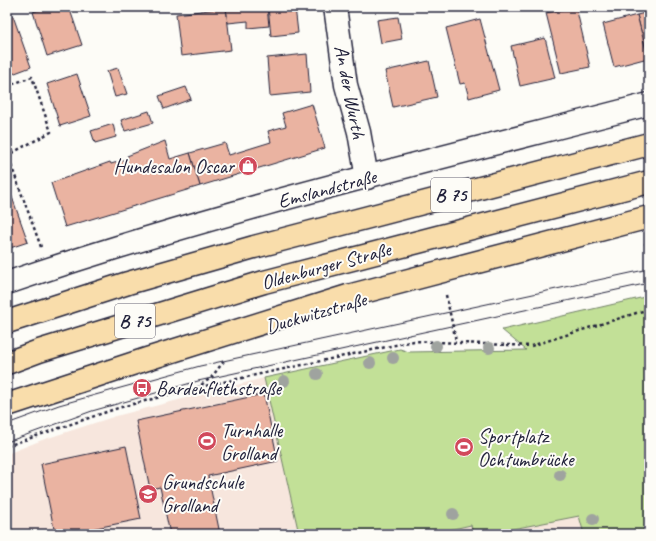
<svg xmlns="http://www.w3.org/2000/svg" width="656" height="541" font-family="Caveat,sans-serif">
  <style>
    .built { fill: #f7e6dd }
    .green { fill: #c2e097; stroke: #728169 }
    .building { fill: #eab3a1; stroke: #22223b }
    .lines { fill: none; stroke-linecap: round; stroke-linejoin: round }
    .minor-casing { stroke: #22223b; stroke-width: 25 }
    .highway-casing { stroke: #22223b; stroke-width: 25 }
    .path { stroke: #22223b; stroke-width: 2.5; stroke-dasharray: 3 3; stroke-linecap: butt }
    .minor { stroke: #fdfcf7; stroke-width: 22 }
    .highway { stroke: #f9ddab; stroke-width: 22 }
    .tram { stroke: #22223b; stroke-width: 1 }
    .tree { fill: #9fa39f }
    .labels { text-anchor: middle; dominant-baseline: central; stroke-width: 4; stroke-linejoin: round; paint-order: stroke }
    .shield { fill: #fdfcf7; stroke: #646373; stroke-width: 1 }
    .shield-label { font-size: 19px; font-weight: bold; fill: #22223b }
    .street-label { font-size: 20px; fill: #22223b; stroke: #fdfcf7 }
    .poi-label { font-size: 20px; fill: #22223b; stroke: #fdfcf7; text-anchor: start }
  </style>
  <rect width="100%" height="100%" fill="#fdfcf7"/>
  <filter id="ink" filterUnits="userSpaceOnUse"><feTurbulence type="fractalNoise" baseFrequency=".025" numOctaves="2"/><feDisplacementMap in="SourceGraphic" scale="8" xChannelSelector="R" yChannelSelector="G"/><feConvolveMatrix kernelMatrix="1 2 1 2 8 2 1 2 1" color-interpolation-filters="sRGB"/></filter>
  <g filter="url(#ink)">
    <g class="built">
      <polygon points="264,378 299,534 7,534 7,454 42,440 116,416"/>
      <polygon points="579,515 584,534 487,534"/>
      <polygon points="471,525 473,534 431,534"/>
    </g>
    <polygon class="green" points="649,296 649,534 584,534 579,516 487,534 473,534 471,525 431,534 299,534 264,378 400,349 409,352 526,350 502,330"/>
    <g class="building">
      <polygon points="48,7 69,7 82,45 47,56 33,12"/>
      <polygon points="218,7 267,7 269,26 248,28 248,21 228,23 226,8 218,9"/>
      <polygon points="268,7 295,7 298,33 271,36"/>
      <polygon points="576,7 590,67 561,73 546,13"/>
      <polygon points="226,8 231,50 181,56 176,14"/>
      <polygon points="649,12 649,58 648,58 637,15"/>
      <polygon points="637,15 648,58 614,67 603,24"/>
      <polygon points="13,16 31,67 7,76 7,18"/>
      <polygon points="398,17 402,39 381,43 377,20"/>
      <polygon points="480,19 499,90 469,98 465,83 460,84 446,28"/>
      <polygon points="545,38 555,78 520,86 511,46"/>
      <polygon points="307,54 310,92 270,96 267,58"/>
      <polygon points="429,61 437,97 393,107 385,71"/>
      <polygon points="118,68 127,94 115,97 107,71"/>
      <polygon points="77,74 91,116 60,126 47,84"/>
      <polygon points="186,87 191,99 164,109 159,96"/>
      <polygon points="312,104 325,148 200,186 190,153 225,143 229,155 271,142 268,131 286,126 282,113"/>
      <polygon points="149,111 153,123 125,131 121,120"/>
      <polygon points="113,124 116,137 95,143 91,131"/>
      <polygon points="165,141 170,159 190,153 200,186 65,227 51,183 110,162 111,164 128,159 127,156"/>
      <polygon points="7,183 28,242 7,249"/>
      <polygon points="264,394 278,461 208,476 220,534 170,534 160,487 150,489 136,421"/>
      <polygon points="126,446 141,519 66,534 55,534 41,464"/>
    </g>
    <g class="lines">
      <defs>
        <g id="minor">
          <polyline points="335,7 346,85 359,132 367,178"/>
          <path d="M7,283C217,211 434,160 649,104"/>
        </g>
        <g id="highway">
          <polyline points="7,322 128,283 254,247 649,144"/>
          <polyline points="7,363 39,351 264,282 649,182"/>
          <polyline points="7,405 147,359 348,296 649,217"/>
        </g>
      </defs>
      <use href="#minor" class="minor-casing"/>
      <use href="#highway" class="highway-casing"/>
      <g class="path">
        <polyline points="7,86 32,77 51,132 8,155"/>
        <polyline points="7,154 41,247"/>
        <polyline points="645,243 649,250"/>
        <polyline points="446,295 456,341"/>
        <polyline points="200,387 414,341 531,346 649,309"/>
        <polyline points="7,446 118,408 198,387 211,378 224,361"/>
        <polyline points="557,531 558,534"/>
      </g>
      <use href="#minor" class="minor"/>
      <use href="#highway" class="highway"/>
      <g class="tram">
        <polyline points="7,424 59,405 200,366 649,269"/>
        <polyline points="7,442 92,411 198,381 649,283"/>
      </g>
    </g>
    <g class="tree">
      <circle cx="436" cy="346" r="6"/>
      <circle cx="489" cy="348" r="6"/>
      <circle cx="393" cy="358" r="6"/>
      <circle cx="370" cy="363" r="6"/>
      <circle cx="317" cy="374" r="6"/>
      <circle cx="284" cy="381" r="6"/>
      <circle cx="560" cy="475" r="6"/>
      <circle cx="453" cy="514" r="6"/>
      <circle cx="593" cy="519" r="6"/>
    </g>
  </g>
  <defs>
    <symbol id="shop-disc" viewBox="-11 -11 22 22"><circle r="9.5" fill="#d1495b" stroke="#fdfcf7"/><path d="M-5-2.5h2.3a2.7 3.5 0 0 1 5.4 0H5L5.5 6h-11ZM-1.5-2.5h3a1.5 2.3 0 0 0-3 0Z" fill="#fff"/></symbol>
    <symbol id="bus-disc" viewBox="-11 -11 22 22"><circle r="9.5" fill="#d1495b" stroke="#fdfcf7"/><path d="M-5-6H5V4H4V6H2V4H-2V6H-4V4H-5ZM-3.5-4V0h7V-4ZM-3.5 1.2v1.5H-2V1.2ZM2 1.2v1.5H3.5V1.2Z" fill="#fff"/></symbol>
    <symbol id="stadium-disc" viewBox="-11 -11 22 22"><circle r="9.5" fill="#d1495b" stroke="#fdfcf7"/><path d="M0-5a6.5 5 0 1 0 0 10a6.5 5 0 1 0 0-10ZM-3.5-1.8h7v3.6h-7Z" fill="#fff"/></symbol>
    <symbol id="school-disc" viewBox="-11 -11 22 22"><circle r="9.5" fill="#d1495b" stroke="#fdfcf7"/><path d="M0-5L7-2L0 1L-7-2ZM-4 1L0 2.5L4 1V4Q0 6-4 4Z" fill="#fff"/></symbol>
  </defs>
  <g fill-rule="evenodd">
    <use href="#shop-disc" x="237" y="155" width="22" height="22"/>
    <use href="#bus-disc" x="131" y="377" width="22" height="22"/>
    <use href="#stadium-disc" x="196" y="430" width="22" height="22"/>
    <use href="#stadium-disc" x="453" y="436" width="22" height="22"/>
    <use href="#school-disc" x="137" y="483" width="22" height="22"/>
  </g>
  <g class="labels">
    <g class="shield">
      <rect x="431" y="178" width="40" height="34" rx="3"/>
      <rect x="115" y="304" width="40" height="34" rx="3"/>
    </g>
    <g class="shield-label">
      <text x="451" y="195">B 75</text>
      <text x="135" y="321">B 75</text>
    </g>
    <g class="street-label">
      <text transform="translate(350 92) rotate(79)">An der Wurth</text>
      <text transform="translate(327 189) rotate(-15)">Emslandstraße</text>
      <text transform="translate(326 266) rotate(-15)">Oldenburger Straße</text>
      <text transform="translate(316 313) rotate(-16)">Duckwitzstraße</text>
    </g>
    <g class="poi-label">
      <text x="234" y="166" text-anchor="end">Hundesalon Oscar</text>
      <text x="156" y="388">Bardenflethstraße</text>
      <text x="221" y="430">Turnhalle<tspan x="221" dy="23">Grolland</tspan></text>
      <text x="478" y="436">Sportplatz<tspan x="478" dy="23">Ochtumbrücke</tspan></text>
      <text x="162" y="482">Grundschule<tspan x="162" dy="23">Grolland</tspan></text>
    </g>
  </g>
  <rect width="656" height="541" fill="none" stroke="#fdfcf7" stroke-width="24"/>
  <rect x="12" y="12" width="632" height="517" fill="none" stroke="#22223b" stroke-width="1.5" filter="url(#ink)"/>
</svg>
